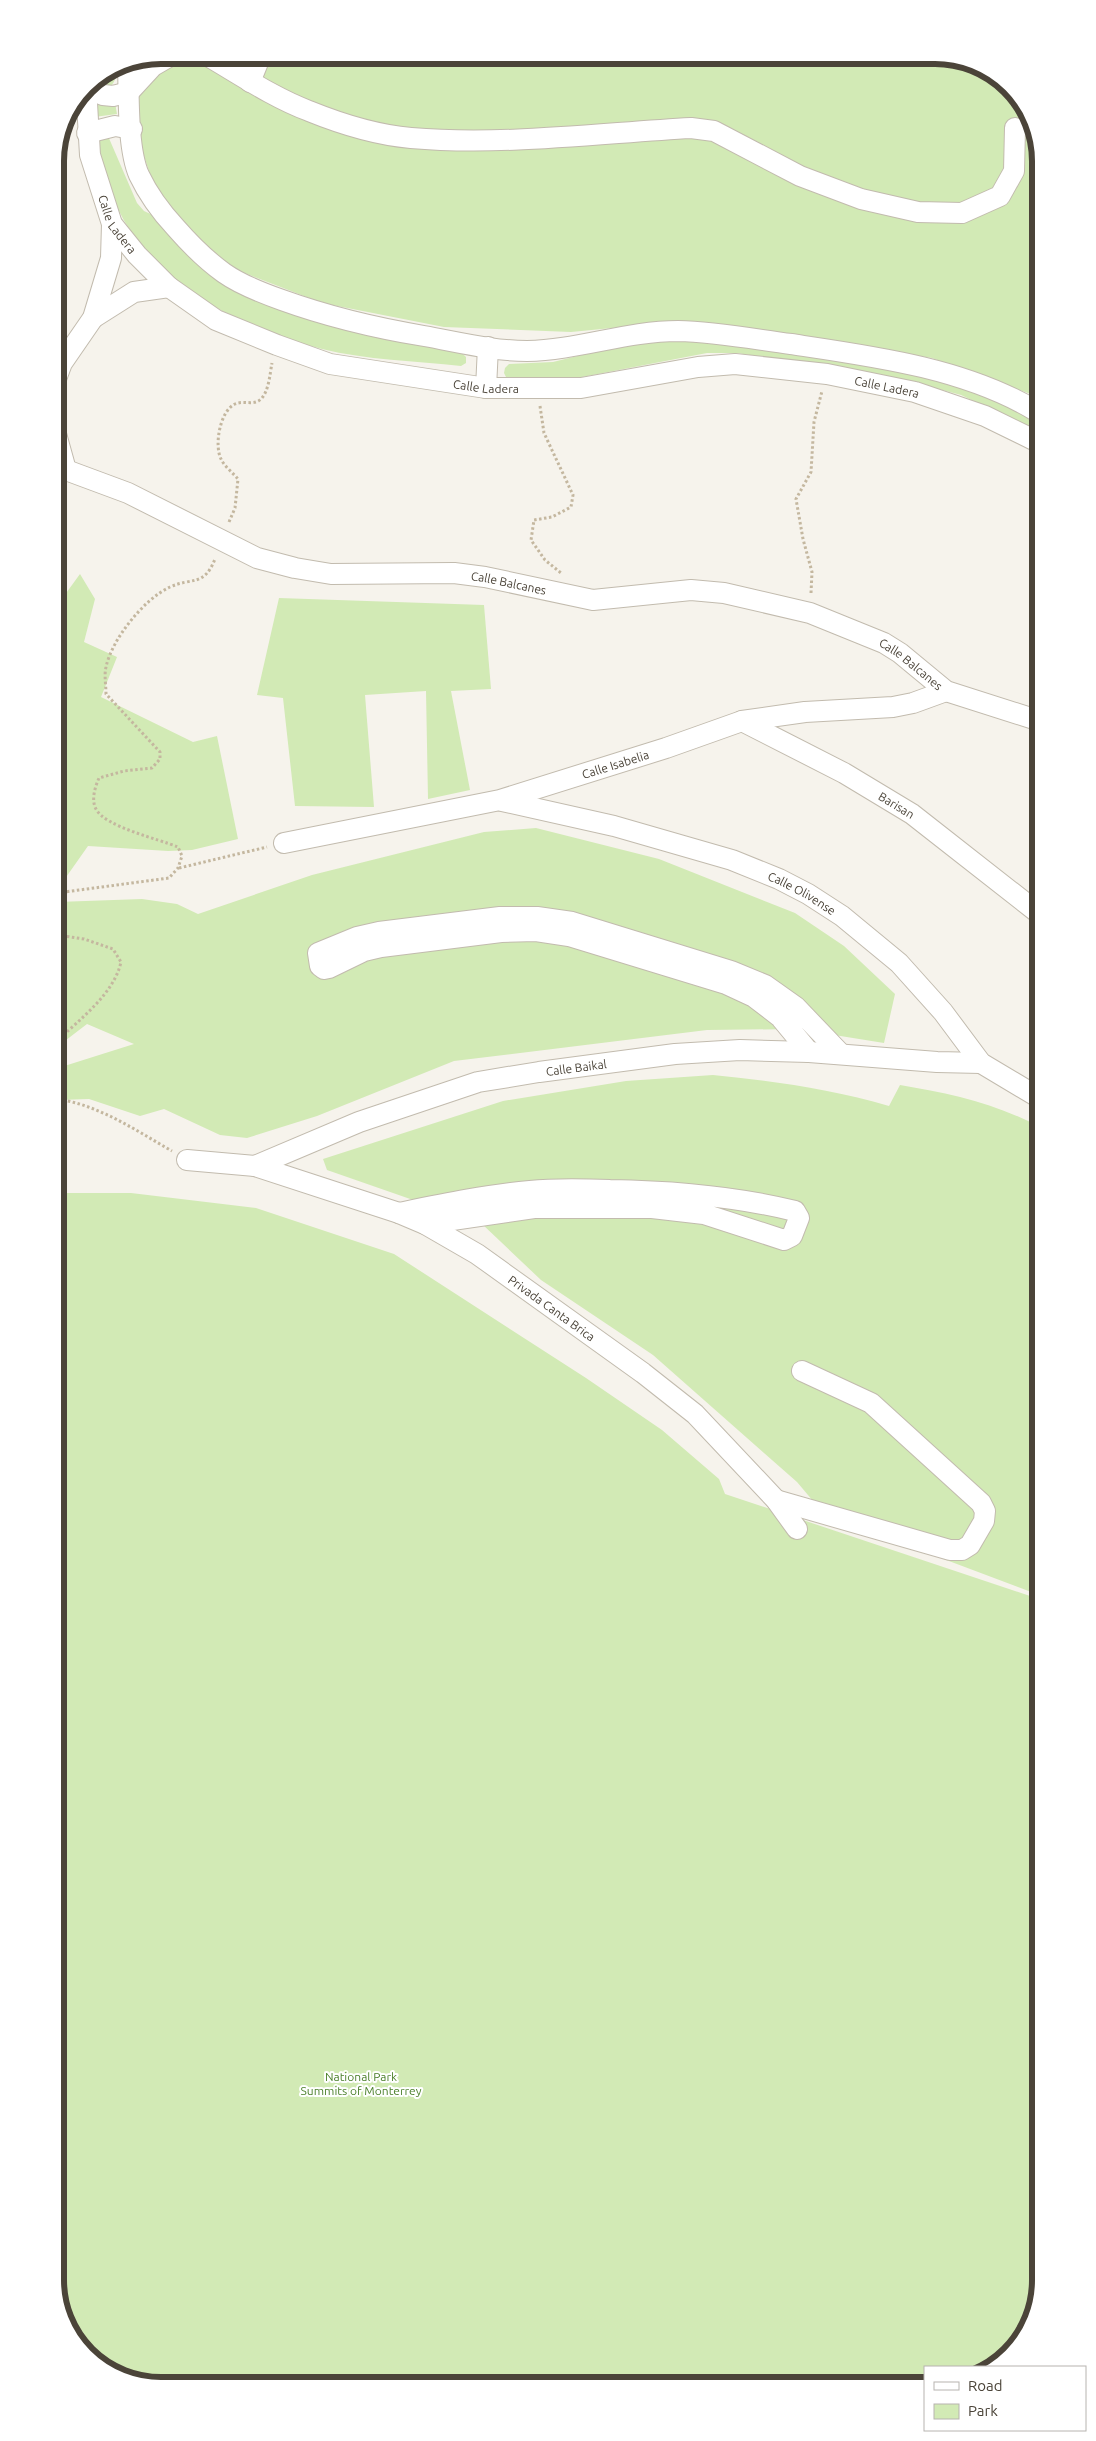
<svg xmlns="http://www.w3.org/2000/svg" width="1096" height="2441" font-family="Ubuntu,sans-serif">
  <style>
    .green { fill: #d2eab5 }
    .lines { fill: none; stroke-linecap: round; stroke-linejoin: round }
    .minor-casing { stroke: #c2bbae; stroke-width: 22 }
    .path { stroke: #c4b79f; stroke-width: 3; stroke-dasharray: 2.5 2.5; stroke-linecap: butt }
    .minor { stroke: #fff; stroke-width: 20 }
    .labels { text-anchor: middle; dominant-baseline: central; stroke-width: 4; stroke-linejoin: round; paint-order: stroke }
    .street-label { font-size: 12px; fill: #4b4439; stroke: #fff }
    .park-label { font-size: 12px; fill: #4a7f2a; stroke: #fff }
    .rim { fill: none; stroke: #4b4439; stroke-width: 6 }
  </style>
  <rect width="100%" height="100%" fill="#f6f3ec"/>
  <g class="green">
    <polygon points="161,55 943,55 999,77 1035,126 1036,396 932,358 799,335 674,322 571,332 444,327 322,303 229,267 196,239 167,207 150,174 142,150 133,60"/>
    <path d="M116,66C116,74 117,82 109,87L96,83L95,80Z"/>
    <polygon points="115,103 117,114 94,117 94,105"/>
    <path d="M108,136L137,203L144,211L157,217L185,250L335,327L388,340L460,351L466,357V363L461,366C416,361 366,360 322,349C248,330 175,295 130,230C112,204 104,172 98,142Z"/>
    <polygon points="662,341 725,343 903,371 964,387 1019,411 1036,421 1036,431 961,395 901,379 737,353 707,353 577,378 507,379 504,373 505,368 509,364 553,362 618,346"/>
    <polygon points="80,574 95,599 84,642 117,657 101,697 193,742 217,736 238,839 192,850 168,851 88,846 57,890 56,607"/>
    <polygon points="279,598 484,605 491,689 451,691 470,790 428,799 426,691 365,695 374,807 295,806 283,698 257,695"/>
    <polygon points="536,828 659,859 795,913 844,946 895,994 884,1043 797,1029 707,1030 454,1061 317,1116 247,1138 220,1135 164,1109 140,1116 89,1099 58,1100 58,1068 134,1044 87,1024 57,1047 57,902 142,899 177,904 198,914 312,875 484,832"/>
    <path d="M713,1075C773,1081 831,1089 889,1106L900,1085C948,1093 994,1103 1038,1126L1039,1595L824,1514L797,1482L653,1355L541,1280L482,1224L327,1170L323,1159L503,1101L626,1081Z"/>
    <polygon points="58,1193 131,1193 256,1208 394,1254 586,1378 662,1430 719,1479 725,1494 1039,1599 1041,2281 1023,2339 987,2367 925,2367 925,2381 153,2386 96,2364 61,2315"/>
  </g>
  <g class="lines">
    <defs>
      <g id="minor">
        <path d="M206,55C239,74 272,97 309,111C341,124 377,135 411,138C501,146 601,133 691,128L714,131L800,176L861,199L918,212L962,213L1000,196L1014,171L1015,128"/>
        <path d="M128,62C129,92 127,148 139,175C148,194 162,213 176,228C190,244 206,260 224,273C241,285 262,293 282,300C329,317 376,328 424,336C458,342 493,351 527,351C578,350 627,331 678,331C716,332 753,339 791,344C872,356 965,368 1036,411"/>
        <polyline points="250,82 261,55"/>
        <path id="s1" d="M86,86L90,155L112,224L137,255L169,287L216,320L277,345L330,364L486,388H581L698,367L735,364L827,374L915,392L985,416L1036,441"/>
        <polyline points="86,88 103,95 113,96 129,92 153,66 172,55"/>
        <polyline points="87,133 115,126 132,129"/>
        <polyline points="93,318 134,292 169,287"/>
        <polyline points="56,379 62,363 93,318 111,258 112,224"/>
        <polyline points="486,388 488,347"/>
        <polyline points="56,434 66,470"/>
        <path id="s2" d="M56,471L66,470L128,493L257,558L295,568L331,574L454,573L485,577L593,600L691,590L724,593L810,613L884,643L900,653L946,691L1037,720"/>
        <path id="s3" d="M742,721L844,773L912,814L1037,912"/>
        <path id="s4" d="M502,801L614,826L732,860L779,879L808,894L842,916L899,963L943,1012L981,1063L1038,1097"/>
        <path id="s5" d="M284,843L500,800L666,748L742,721L805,712L893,707L913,703L946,691"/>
        <polyline points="809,1052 780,1017 754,997 726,984 569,936 536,931 501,932 381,947 364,951 329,968 324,969 320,966 318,953 357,937 379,932 500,917 537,917 572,922 731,971 765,985 796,1007 841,1054"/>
        <path id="s6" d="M187,1160L255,1166L359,1122L478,1082L539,1072L675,1054L740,1050L809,1052L937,1062L981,1063"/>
        <path id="s7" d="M255,1166L399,1213L425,1224L477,1254L643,1373L695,1414L776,1500L797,1529"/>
        <path d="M399,1213C443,1204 486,1195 530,1191C557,1188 584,1189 610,1190C673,1191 734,1196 795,1211L799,1218L792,1236L784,1240L704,1214L652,1208H534L425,1224"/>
        <polyline points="776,1500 950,1550 962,1550 970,1545 984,1521 985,1511 981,1503 871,1403 802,1371"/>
      </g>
    </defs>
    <use href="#minor" class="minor-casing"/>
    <g class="path">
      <polyline points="540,406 544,433 573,495 571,507 552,517 534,520 531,540 545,560 561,573"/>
      <path d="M229,522L235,508L238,479C233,473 224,466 221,459C214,445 220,411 235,404C244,400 254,406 261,399C269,391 270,373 272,363"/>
      <polyline points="811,593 812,572 803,539 796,499 811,472 814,422 822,391"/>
      <polyline points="179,868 267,847"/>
      <path d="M57,893L169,878L178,868L182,856L178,847C159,839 105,827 96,809C91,800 95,787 99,778L124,771L152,768L160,759V752L106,694C106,685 104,675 106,667C112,639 144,599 170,587C192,577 204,587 215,559"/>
      <path d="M57,935L84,939L113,949L121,962C114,994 80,1019 57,1041"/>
      <path d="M58,1099C101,1106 135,1130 172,1151"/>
    </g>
    <use href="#minor" class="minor"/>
  </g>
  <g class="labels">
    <g class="street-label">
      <text stroke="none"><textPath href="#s1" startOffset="144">Calle Ladera</textPath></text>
      <text stroke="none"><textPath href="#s1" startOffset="564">Calle Ladera</textPath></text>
      <text stroke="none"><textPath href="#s1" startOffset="969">Calle Ladera</textPath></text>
      <text stroke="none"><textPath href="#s2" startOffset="475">Calle Balcanes</textPath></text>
      <text stroke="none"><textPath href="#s2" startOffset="895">Calle Balcanes</textPath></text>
      <text stroke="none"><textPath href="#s5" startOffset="341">Calle Isabelia</textPath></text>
      <text stroke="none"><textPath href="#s3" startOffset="176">Barisan</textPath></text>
      <text stroke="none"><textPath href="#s4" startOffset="315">Calle Olivense</textPath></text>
      <text stroke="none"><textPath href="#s6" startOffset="406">Calle Baikal</textPath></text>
      <text stroke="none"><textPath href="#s7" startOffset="332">Privada Canta Brica</textPath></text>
    </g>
    <g class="park-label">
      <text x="361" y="2076">National Park<tspan x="361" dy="14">Summits of Monterrey</tspan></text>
    </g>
  </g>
  <path d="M0 0H1096V2441H0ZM161 64H935A97 97 0 0 1 1032 161V2280A97 97 0 0 1 935 2377H161A97 97 0 0 1 64 2280V161A97 97 0 0 1 161 64Z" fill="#fff" fill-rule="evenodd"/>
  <path class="rim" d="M161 64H935A97 97 0 0 1 1032 161V2280A97 97 0 0 1 935 2377H161A97 97 0 0 1 64 2280V161A97 97 0 0 1 161 64Z"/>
  <rect x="924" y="2366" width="162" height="65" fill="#ffffff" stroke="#b7b4b0"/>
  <rect x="934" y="2382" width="25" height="8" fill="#ffffff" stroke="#b7b4b0"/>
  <text x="968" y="2391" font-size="15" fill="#4b4439">Road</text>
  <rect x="934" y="2404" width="25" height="15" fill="#d2eab5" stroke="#b7b4b0"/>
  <text x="968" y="2416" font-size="15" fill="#4b4439">Park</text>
</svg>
